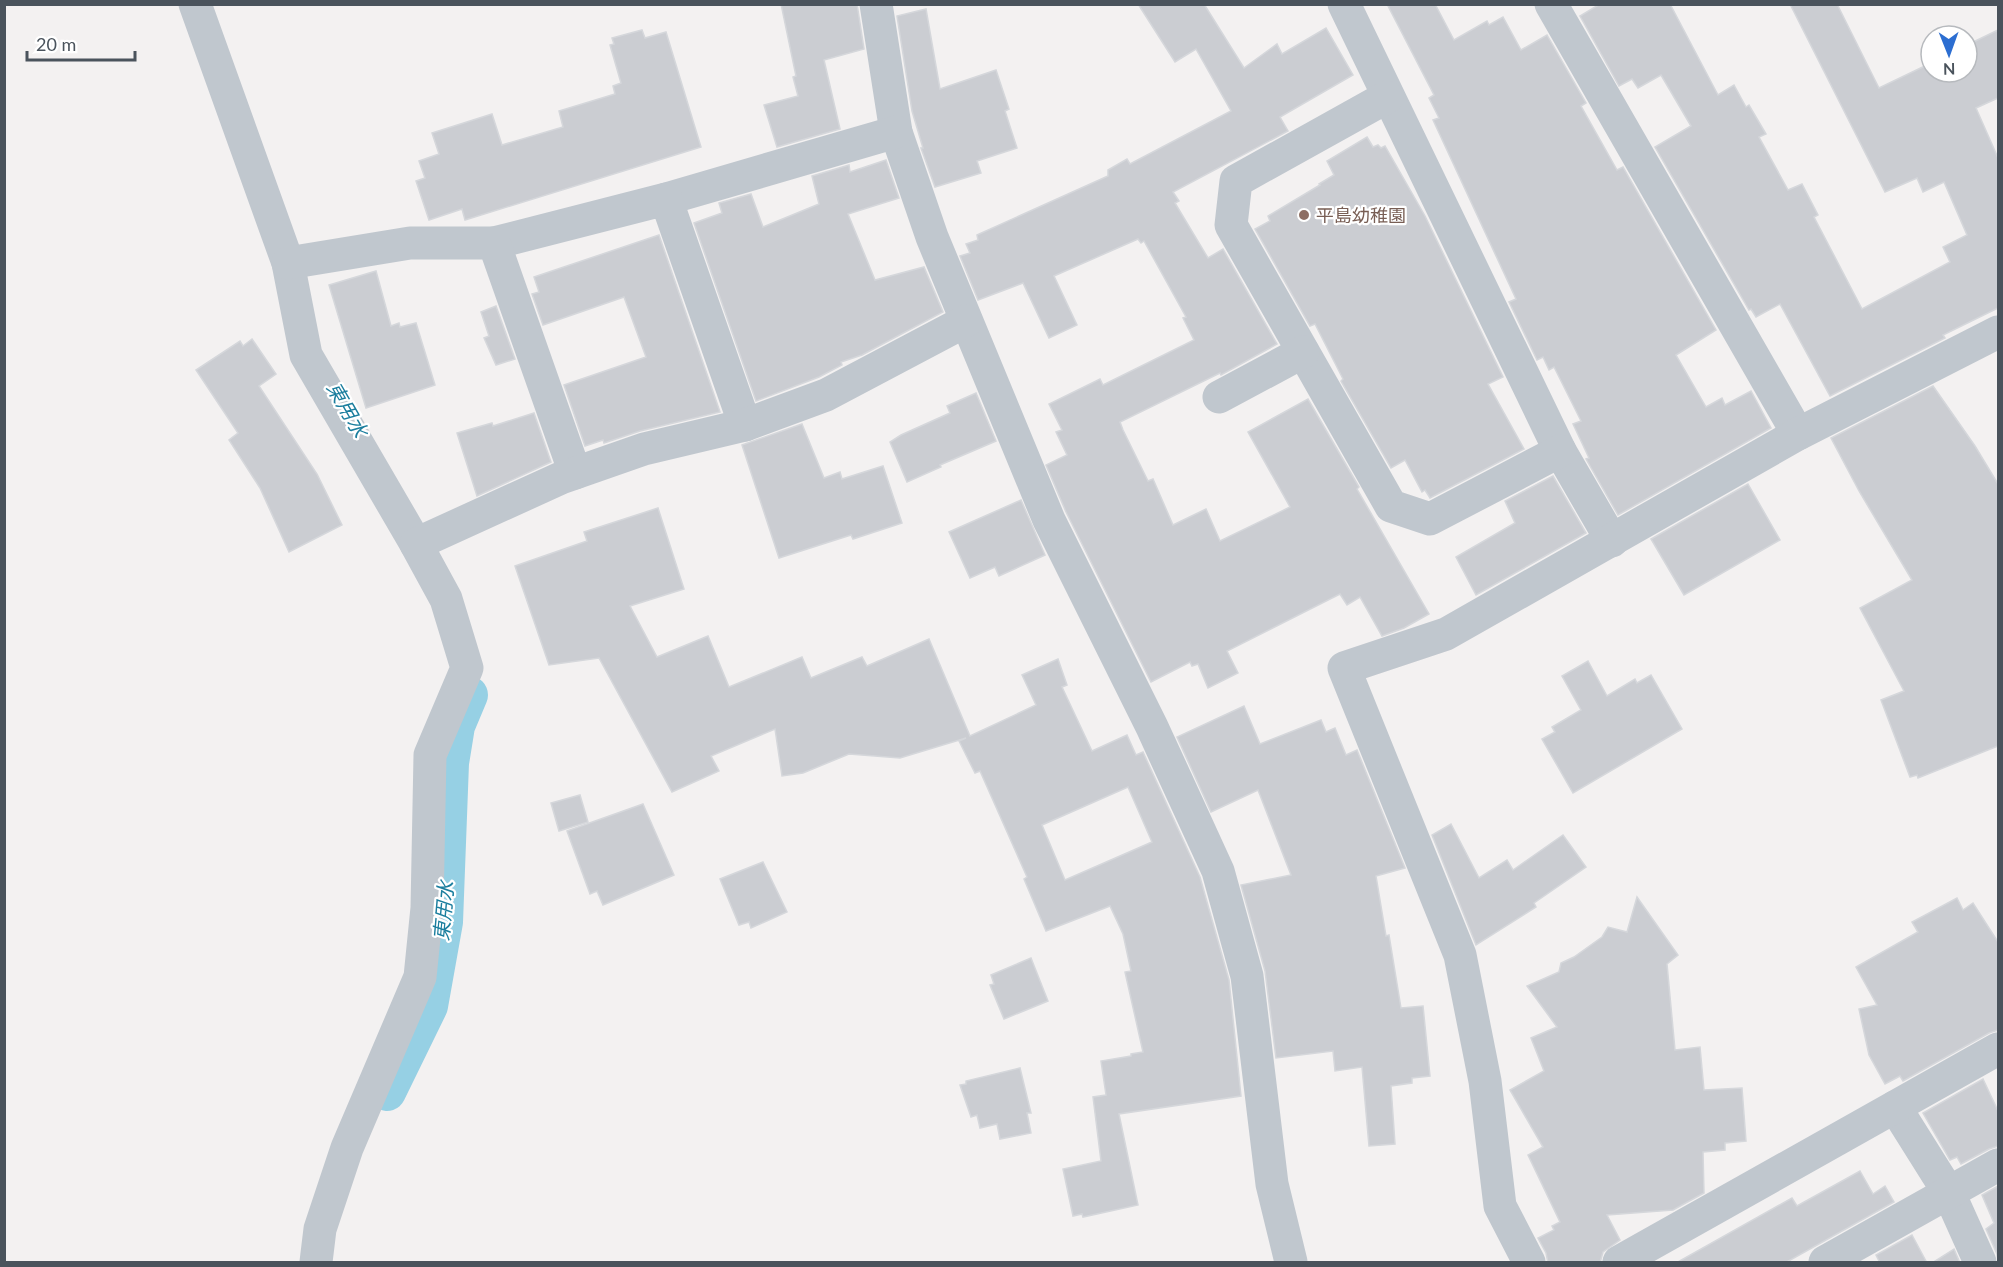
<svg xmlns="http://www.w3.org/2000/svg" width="2003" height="1267" font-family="Lato,'Noto Sans JP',sans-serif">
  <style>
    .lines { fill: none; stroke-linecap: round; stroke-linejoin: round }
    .canal { stroke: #96d0e4; stroke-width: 38 }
    .building { fill: #cbcdd2; stroke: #d5d7db; stroke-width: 1.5; fill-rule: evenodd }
    .minor { stroke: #c0c7ce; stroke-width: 33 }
    .education-dot { fill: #8d6e63; stroke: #fff; stroke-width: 2 }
    .labels { text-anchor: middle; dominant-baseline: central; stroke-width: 4.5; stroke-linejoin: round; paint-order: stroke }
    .education-label { font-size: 18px; fill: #785e54; stroke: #fff; text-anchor: start }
    .water-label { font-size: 20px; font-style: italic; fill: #1b7e9e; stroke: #fff }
  </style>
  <rect width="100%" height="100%" fill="#f3f1f1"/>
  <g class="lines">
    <polyline class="canal" points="387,1092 429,1006 444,922 450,763 456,726 469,695"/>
  </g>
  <g class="building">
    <polygon points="781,4 857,4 864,49 824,60 840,129 777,147 764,105 798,96 793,77 796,76"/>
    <polygon points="1138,4 1204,4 1244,68 1277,44 1282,54 1326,28 1353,75 1280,117 1288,131 1173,192 1179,201 1175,203 1208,258 1223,249 1277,344 1221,375 1220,373 1120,422 1123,430 1148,481 1153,479 1173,525 1206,509 1220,541 1290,507 1248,432 1308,399 1359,487 1357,489 1429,614 1404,628 1382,636 1360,597 1347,605 1340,594 1227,651 1238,673 1208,688 1198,664 1192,666 1190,662 1151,682 1066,512 1046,465 1067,455 1056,432 1062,430 1049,404 1100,379 1103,385 1194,340 1183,318 1186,317 1144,241 1141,243 1138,239 1054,276 1077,325 1049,338 1023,283 978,300 960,256 970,253 966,244 978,240 977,235 1108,176 1108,170 1127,159 1130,164 1231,111 1196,49 1175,62"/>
    <polygon points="1387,4 1435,4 1454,40 1487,21 1489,25 1503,17 1521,50 1547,35 1586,103 1581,106 1617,170 1623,167 1716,330 1676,355 1706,407 1722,398 1725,405 1751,391 1771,428 1618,515 1586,459 1589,458 1573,424 1581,421 1554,367 1549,370 1543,357 1537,360 1509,302 1516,299 1433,120 1439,118 1429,98 1434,95"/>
    <polygon points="1600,4 1670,4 1718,95 1734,85 1746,107 1749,105 1766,134 1759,137 1788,190 1802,184 1818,215 1814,217 1862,309 1950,262 1943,247 1967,235 1944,182 1923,192 1917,178 1885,192 1790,4 1837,4 1879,88 1931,63 1931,72 1967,72 1967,45 1998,30 1998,98 1976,108 1998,158 1998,308 1943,335 1945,338 1830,396 1780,304 1756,317 1751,309 1749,310 1655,147 1691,126 1661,75 1638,88 1632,79 1619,86 1580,16"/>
    <polygon points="926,9 940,89 996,70 1009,109 1005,111 1017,148 977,161 981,173 935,187 921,148 923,148 912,111 897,16"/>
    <polygon points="642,30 645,38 666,32 701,147 465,220 462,209 429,220 416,181 425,178 419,161 439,154 432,133 492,114 502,145 563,127 559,111 615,94 613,86 621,83 610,45 614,44 612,38"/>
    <polygon points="1367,137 1373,147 1378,145 1381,148 1385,146 1425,216 1503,377 1488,384 1524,449 1430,498 1425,490 1422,492 1405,460 1391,468 1341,381 1343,379 1315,324 1310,326 1255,229 1270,221 1268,216 1320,185 1319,184 1334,175 1327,161"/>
    <polygon points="886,160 899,198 848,214 875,280 924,267 943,312 862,355 841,362 842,365 819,377 756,401 694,223 722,213 719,203 751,194 763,227 819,204 812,176 849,165 850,172"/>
    <polygon points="659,235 720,412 640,431 604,443 603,440 585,446 564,385 646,357 624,297 543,325 532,294 539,292 534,277"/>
    <polygon points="376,271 391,326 399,323 400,327 416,323 435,385 366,408 329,285"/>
    <polygon points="496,306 515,359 496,365 484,338 489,336 481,312"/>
    <polygon points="252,339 276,374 259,386 317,474 342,525 289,552 260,488 229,440 238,433 196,370 240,341 243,346"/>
    <polygon points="1933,386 1975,446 1998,484 1998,746 1918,778 1917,775 1910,777 1881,700 1904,691 1860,608 1912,580 1859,491 1831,438"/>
    <polygon points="976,393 996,441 940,465 941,467 907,482 890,442 901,435 950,413 947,406"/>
    <polygon points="534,413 551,462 477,496 457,433 492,423 493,426"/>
    <polygon points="802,424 824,478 840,472 842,479 883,466 902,523 853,539 851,535 779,558 742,445"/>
    <polygon points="1553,476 1586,533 1476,595 1456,557 1515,523 1505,501"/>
    <polygon points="1748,484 1780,540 1684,595 1651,539"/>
    <polygon points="1021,500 1045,555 999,576 995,567 970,578 949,532"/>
    <path d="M658,508L684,589L630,606L657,657L708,636L729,687L802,657L811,678L862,657L867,666L929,639L970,736L1036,705L1022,675L1058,659L1067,685L1062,687L1092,751L1127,735L1136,755L1143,752L1200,877L1229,980L1241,1096L1119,1114L1138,1205L1083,1217L1082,1214L1073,1216L1063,1169L1101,1161L1093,1097L1106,1095L1101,1061L1131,1056V1054L1143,1052L1125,972L1131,971L1123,934L1110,906L1046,931L1024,879L1027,877L980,771L975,773L959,741L966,738L900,758L849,754L803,773L782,776L775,729L711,756L719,771L672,792L599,658L549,665L515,566L587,541L584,532ZM1128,787L1152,842L1065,880L1042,825Z"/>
    <polygon points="1588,661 1607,696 1635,679 1637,683 1651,675 1682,729 1573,793 1542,739 1555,732 1552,727 1581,710 1562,676"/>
    <polygon points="1244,706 1260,744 1321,720 1326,732 1335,728 1346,755 1357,750 1405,868 1376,876 1386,936 1389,935 1401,1008 1423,1006 1430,1076 1412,1078 1412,1083 1391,1086 1395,1144 1369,1146 1362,1067 1335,1071 1333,1051 1276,1058 1265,971 1241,885 1291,875 1258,790 1211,812 1177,737"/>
    <polygon points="580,795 588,822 559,831 551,803"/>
    <polygon points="643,804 674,875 603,905 597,891 590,894 567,831"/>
    <polygon points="1451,824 1479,878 1507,860 1513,870 1563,835 1586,867 1534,903 1536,907 1476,945 1432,835"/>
    <polygon points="763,862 787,912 751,928 749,922 739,925 720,879"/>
    <polygon points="1637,897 1678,955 1667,964 1675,1050 1700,1047 1704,1090 1742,1088 1746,1141 1725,1143 1725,1150 1703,1152 1704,1193 1673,1210 1607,1215 1620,1240 1603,1252 1600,1263 1548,1263 1546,1253 1538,1238 1554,1230 1552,1226 1560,1222 1528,1155 1543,1147 1510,1090 1544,1071 1531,1038 1557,1027 1527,986 1559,972 1561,963 1574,957 1602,937 1608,927 1627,932"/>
    <polygon points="1957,898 1963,910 1973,903 1998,942 1998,1030 1989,1033 1903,1081 1900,1076 1885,1084 1869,1055 1859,1009 1877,1005 1856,967 1918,932 1912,922"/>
    <polygon points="1031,958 1048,1001 1004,1019 990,985 994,984 991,975"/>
    <polygon points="1020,1068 1031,1113 1027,1113 1031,1133 1000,1139 997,1124 980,1128 977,1115 971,1117 960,1085 966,1084 966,1081"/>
    <polygon points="1983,1079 1998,1111 1998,1146 1989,1149 1961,1164 1957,1157 1950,1160 1923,1113"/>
    <polygon points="1860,1171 1873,1194 1885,1186 1894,1202 1785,1263 1676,1263 1792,1198 1797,1206"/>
    <polygon points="1998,1186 1998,1262 1997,1254 1986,1229 1994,1223 1982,1195"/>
    <polygon points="1912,1235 1927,1263 1880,1263 1876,1255"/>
    <polygon points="1954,1249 1960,1263 1932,1263"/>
  </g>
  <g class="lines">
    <g class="minor">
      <polyline points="195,4 288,263 306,355 416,544"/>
      <polyline points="876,4 896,132 932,237 1049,520 1152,727 1218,871 1247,976 1272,1184 1291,1262"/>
      <polyline points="1344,4 1560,451 1612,541"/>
      <polyline points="1551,4 1798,434"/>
      <polyline points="1387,97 1236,181 1231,225 1391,506 1430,519 1560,451"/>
      <polyline points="666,199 896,132"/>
      <polyline points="494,243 666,199 745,425"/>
      <polyline points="288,263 410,243 494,243 575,473"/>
      <polyline points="1219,397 1303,352"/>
      <polyline points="1895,1107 1949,1193 1980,1262"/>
      <polyline points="316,1262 320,1229 347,1148 420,977 427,908 430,755 467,668 446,599 416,544 561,478 644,449 745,425 826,395 966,321"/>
      <polyline points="1529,1262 1500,1206 1485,1081 1460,955 1344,668 1446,634 1798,434 1998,332"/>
      <polyline points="1619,1262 1998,1049"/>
      <polyline points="1825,1262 1998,1165"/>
    </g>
  </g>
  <circle class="education-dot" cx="1304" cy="215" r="6"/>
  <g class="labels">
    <g class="education-label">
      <text x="1316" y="215">平島幼稚園</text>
    </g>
    <g class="water-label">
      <text transform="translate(348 409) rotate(60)">東用水</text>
      <text transform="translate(443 911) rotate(-85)">東用水</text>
    </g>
  </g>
  <rect width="2003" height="1267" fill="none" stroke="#4a535c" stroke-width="12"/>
  <g transform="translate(1949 54) rotate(179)"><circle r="28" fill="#ffffff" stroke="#b7babe" stroke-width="1.5"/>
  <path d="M0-4.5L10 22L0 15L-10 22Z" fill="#2c6ed1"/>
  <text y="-9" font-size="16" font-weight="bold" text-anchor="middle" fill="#4a535c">N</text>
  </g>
  <path d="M27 51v9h108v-9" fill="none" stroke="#4a535c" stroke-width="3"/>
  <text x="36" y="51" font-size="18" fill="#4a535c" stroke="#ffffff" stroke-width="4.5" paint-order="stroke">20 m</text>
</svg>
